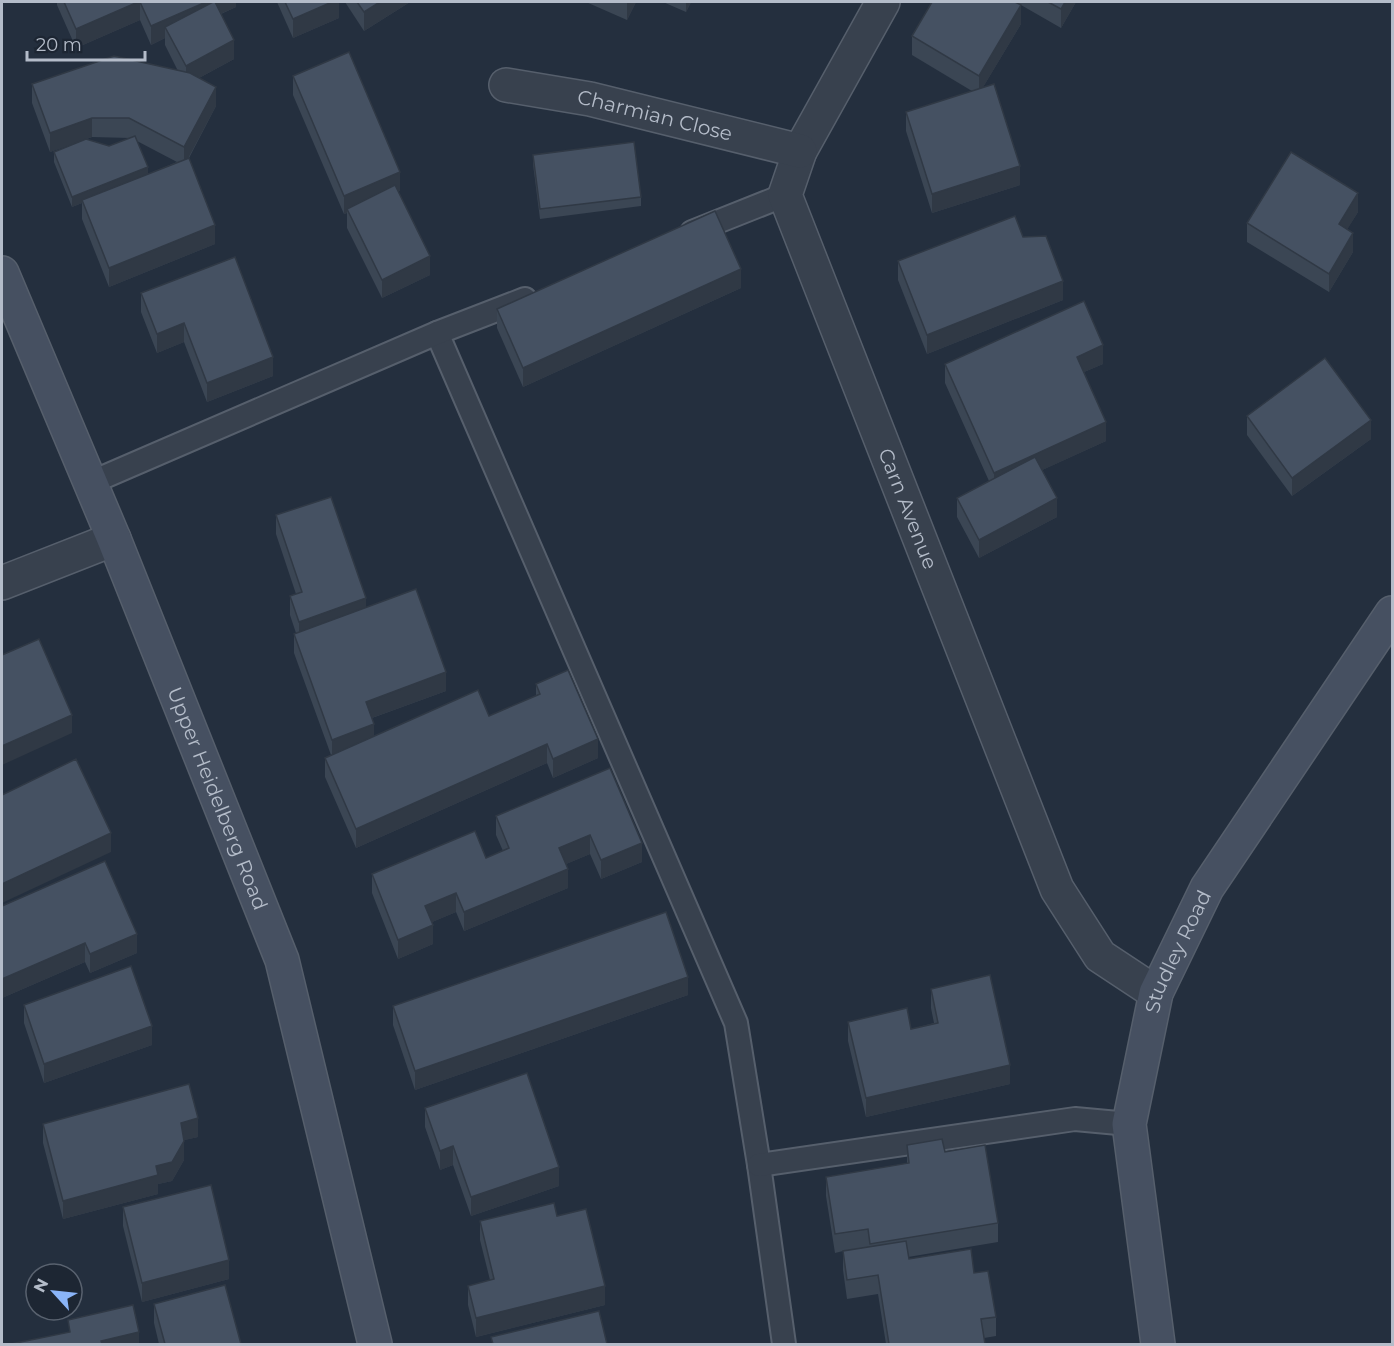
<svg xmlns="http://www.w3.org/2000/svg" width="1394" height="1346" font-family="Montserrat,sans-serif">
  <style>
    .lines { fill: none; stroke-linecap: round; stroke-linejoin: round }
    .lane-casing { stroke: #565f6c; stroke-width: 26 }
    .street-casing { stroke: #565f6c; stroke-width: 36 }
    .secondary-casing { stroke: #565f6c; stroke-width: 36 }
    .lane { stroke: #38414e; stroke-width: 22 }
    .street { stroke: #38414e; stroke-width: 33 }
    .secondary { stroke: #465061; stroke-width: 33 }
    .wall { fill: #3b4654; fill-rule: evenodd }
    .shaded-wall { fill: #303945 }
    .building { fill: #455162; stroke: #303945; stroke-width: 1.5 }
    .labels { text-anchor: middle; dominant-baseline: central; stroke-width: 5; stroke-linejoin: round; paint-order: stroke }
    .street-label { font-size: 20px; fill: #b4bcc9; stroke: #1d2633 }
  </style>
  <rect width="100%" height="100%" fill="#242f3e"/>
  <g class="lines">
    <defs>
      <g id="lane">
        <polyline points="692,232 785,195"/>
        <polyline points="437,333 736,1023 759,1165 784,1344"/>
        <polyline points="90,483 437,333 525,299"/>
        <polyline points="759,1165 1075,1119 1129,1124"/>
      </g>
      <g id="street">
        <path id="s1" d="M883,2L800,151L785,195L1057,889L1100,956L1156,993"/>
        <path id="s2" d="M506,85L590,99L800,151"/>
        <polyline points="2,583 114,539"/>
      </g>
      <g id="secondary">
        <path id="s3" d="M2,273L114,539L282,960L375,1344"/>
        <path id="s4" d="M1158,1344L1129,1124L1156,993L1207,888L1392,613"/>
      </g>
    </defs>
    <use href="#lane" class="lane-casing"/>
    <use href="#street" class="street-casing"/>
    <use href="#secondary" class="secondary-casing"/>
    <use href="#lane" class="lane"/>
    <use href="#street" class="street"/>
    <use href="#secondary" class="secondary"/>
  </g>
  <g class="wall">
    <path d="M57,2H236V7L221,14L234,59L199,78L216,106L189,158L215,244L109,287L82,219V203L72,207L54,162V152L109,146L130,138L92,137L50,152L32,103V84L178,71L165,45V38L151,45L140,20L76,48L57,5ZM137,141L177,162L148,174Z"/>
    <polygon points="277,2 339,2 339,18 293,38"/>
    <polygon points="345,2 410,2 364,31"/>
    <polygon points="586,2 636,2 627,20"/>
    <polygon points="663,2 691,2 686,12"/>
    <polygon points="932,2 1076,2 1061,28 1021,5 1021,24 983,87 1020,185 932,213 906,131 906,112 972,91 912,55 912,36"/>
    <polygon points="293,76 400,191 398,191 430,275 382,298 347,228 347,213 344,214 293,95"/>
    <polygon points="533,155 641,197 641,206 540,219 533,164"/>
    <polygon points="1358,212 1347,229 1353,252 1329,292 1247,242 1247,223"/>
    <polygon points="1023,237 1063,300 927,354 898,280 898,261"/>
    <polygon points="741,288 523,387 497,328 497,309"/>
    <polygon points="141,293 273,376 207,402 184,342 157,353 141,312"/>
    <polygon points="945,364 1103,364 1084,372 1106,441 1042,470 1057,517 979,558 957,517 957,498 989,481 945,383"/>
    <polygon points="1247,416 1371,439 1292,496 1247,435"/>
    <polygon points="276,515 366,607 446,691 372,718 374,736 489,716 536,696 536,684 598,758 553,778 547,763 356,848 325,777 325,758 331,755 294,653 294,634 296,633 290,615 290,596 296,594 276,534"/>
    <polygon points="610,768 642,862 601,879 590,854 566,864 568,888 464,931 456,912 432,922 433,944 398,959 372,893 372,874 486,858 503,851 496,835 496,816"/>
    <polygon points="2,906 137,953 90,973 85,962 2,998"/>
    <polygon points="931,989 1010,1084 866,1117 848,1041 848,1022 911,1029 934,1023 931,1008"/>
    <polygon points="688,995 415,1090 393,1025 393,1006"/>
    <polygon points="24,1005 152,1045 44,1083 24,1023"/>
    <polygon points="425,1108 559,1186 471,1216 453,1165 440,1170 425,1127"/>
    <polygon points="43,1124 198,1137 184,1140 184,1160 172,1181 158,1184 158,1194 63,1219 43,1143"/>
    <polygon points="907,1145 945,1152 998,1223 998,1242 908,1257 909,1259 974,1273 996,1317 996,1336 984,1338 985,1344 886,1344 878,1294 847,1299 843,1270 843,1251 835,1253 826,1196 826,1177 907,1164"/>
    <polygon points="123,1207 229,1279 142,1302 123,1226"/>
    <polygon points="557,1216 605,1305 476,1337 468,1305 468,1286 490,1280 480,1240 480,1221"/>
    <polygon points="154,1304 241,1344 159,1344 154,1323"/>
  </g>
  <g class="shaded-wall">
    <polygon points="138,2 140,2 140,20 76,48 76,29"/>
    <polygon points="206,2 236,2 236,7 170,36 165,27 165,38 151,45 151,26"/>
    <polygon points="332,2 339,2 339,18 293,38 293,19"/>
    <polygon points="380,2 410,2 364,31 364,12"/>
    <polygon points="627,2 636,2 627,20"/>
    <polygon points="686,2 691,2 686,12"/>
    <polygon points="1065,2 1076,2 1061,28 1061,9"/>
    <polygon points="1021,5 1021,24 979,94 979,76"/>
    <polygon points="234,40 234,59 186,85 186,66"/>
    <polygon points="216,87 216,106 184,166 184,147"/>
    <polygon points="92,118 92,137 50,152 50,133"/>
    <polygon points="1020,166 1020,185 932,213 932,194"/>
    <polygon points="148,167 148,177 82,200 82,203 72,207 72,197"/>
    <polygon points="400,172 400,191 349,212 347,209 347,213 344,214 344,196"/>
    <polygon points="1358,193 1358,212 1339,243 1339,224"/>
    <polygon points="215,225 215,244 109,287 109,268"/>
    <polygon points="1353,233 1353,252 1329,292 1329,274"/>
    <polygon points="430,256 430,275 382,298 382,280"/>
    <polygon points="741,269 741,288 523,387 523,368"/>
    <polygon points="1063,281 1063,300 927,354 927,335"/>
    <polygon points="184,323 184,342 157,353 157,334"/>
    <polygon points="1103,345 1103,364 1077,375 1077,357"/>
    <polygon points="273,357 273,376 207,402 207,383"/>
    <polygon points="1371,420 1371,439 1292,496 1292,478"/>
    <polygon points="1106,422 1106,441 994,492 994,473"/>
    <polygon points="1057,498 1057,517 979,558 979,540"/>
    <polygon points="366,598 366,617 299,641 299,622"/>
    <polygon points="446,672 446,691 366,720 366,702"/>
    <polygon points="72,715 72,733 2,765 2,746"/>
    <polygon points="374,724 374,743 332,759 332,740"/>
    <polygon points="598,739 598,758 553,778 553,759"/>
    <polygon points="547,744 547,763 356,848 356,829"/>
    <polygon points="111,833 111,852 2,903 2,884"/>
    <polygon points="590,835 590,854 559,867 559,848"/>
    <polygon points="642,843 642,862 601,879 601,860"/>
    <polygon points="568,869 568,888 464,931 464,912"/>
    <polygon points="456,893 456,912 425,925 425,906"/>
    <polygon points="433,925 433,944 398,959 398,940"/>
    <polygon points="137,934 137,953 90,973 90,954"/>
    <polygon points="85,943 85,962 2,998 2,979"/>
    <polygon points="688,977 688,995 415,1090 415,1071"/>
    <polygon points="152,1026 152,1045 44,1083 44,1064"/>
    <polygon points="1010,1065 1010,1084 866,1117 866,1098"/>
    <polygon points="198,1118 198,1137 181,1141 181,1123"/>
    <polygon points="184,1141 184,1160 172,1181 158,1184 158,1194 63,1219 63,1201 156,1166"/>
    <polygon points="453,1146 453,1165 440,1170 440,1151"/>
    <polygon points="559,1167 559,1186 471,1216 471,1197"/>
    <polygon points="229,1260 229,1279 142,1302 142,1283"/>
    <polygon points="605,1286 605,1305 476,1337 476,1318"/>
    <polygon points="139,1332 139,1344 101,1344 101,1341"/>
  </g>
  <g class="building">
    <polygon points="64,2 138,2 76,29"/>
    <polygon points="140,2 206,2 151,26"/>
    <polygon points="213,2 215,2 234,40 186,66 165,27"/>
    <polygon points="285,2 332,2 293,19"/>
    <polygon points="357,2 380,2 364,12"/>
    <polygon points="932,2 1015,2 1021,5 979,76 912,36"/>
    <polygon points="1048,2 1065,2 1061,9"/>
    <polygon points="349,52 400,172 344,196 293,76"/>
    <polygon points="114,56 190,73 216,87 184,147 129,118 92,118 50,133 32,84"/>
    <polygon points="994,84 1020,166 932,194 906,112"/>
    <polygon points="135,136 148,167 72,197 54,152 86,139 109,146"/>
    <polygon points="634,142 641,197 540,209 533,155"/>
    <polygon points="1291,152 1358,193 1339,224 1353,233 1329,274 1247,223"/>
    <polygon points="189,158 215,225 109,268 82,200"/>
    <polygon points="395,185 430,256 382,280 347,209"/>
    <polygon points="715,211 741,269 523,368 497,309"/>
    <polygon points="1015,216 1023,237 1046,236 1063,281 927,335 898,261"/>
    <polygon points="235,257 273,357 207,383 184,323 157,334 141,293"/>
    <polygon points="1084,301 1103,345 1077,357 1106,422 994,473 945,364"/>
    <polygon points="1325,358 1371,420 1292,478 1247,416"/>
    <polygon points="1035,457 1057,498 979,540 957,498"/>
    <polygon points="331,497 366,598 299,622 290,596 302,592 276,515"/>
    <polygon points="416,589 446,672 366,702 374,724 332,740 294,634"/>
    <polygon points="39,639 72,715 2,746 2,655"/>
    <polygon points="568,670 598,739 553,759 547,744 356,829 325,758 478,690 489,716 540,694 536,684"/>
    <polygon points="76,759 111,833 2,884 2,795"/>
    <polygon points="610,768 642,843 601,860 590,835 559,848 568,869 464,912 456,893 425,906 433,925 398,940 372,874 475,831 486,858 509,848 496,816"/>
    <polygon points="105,861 137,934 90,954 85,943 2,979 2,906"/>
    <polygon points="666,912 688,977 415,1071 393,1006"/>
    <polygon points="131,966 152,1026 44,1064 24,1005"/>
    <polygon points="990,975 1010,1065 866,1098 848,1022 907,1008 911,1029 938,1023 931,989"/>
    <polygon points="527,1073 559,1167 471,1197 453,1146 440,1151 425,1108"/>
    <polygon points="189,1084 198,1118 181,1123 184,1141 172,1162 156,1166 158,1175 63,1201 43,1124"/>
    <polygon points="942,1139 945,1152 985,1145 998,1223 870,1244 868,1229 835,1234 826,1177 909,1163 907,1145"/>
    <polygon points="211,1185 229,1260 142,1283 123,1207"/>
    <polygon points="554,1203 557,1216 586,1209 605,1286 476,1318 468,1286 494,1279 480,1221"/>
    <polygon points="906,1241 909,1259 971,1249 974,1273 988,1271 996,1317 981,1319 985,1344 889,1344 878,1275 847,1280 843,1251"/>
    <polygon points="225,1285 241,1344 165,1344 154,1304"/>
    <polygon points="133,1305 139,1332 101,1341 102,1344 11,1344 70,1332 68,1320"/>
    <polygon points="599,1311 607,1344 493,1344 491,1337"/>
  </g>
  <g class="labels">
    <g class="street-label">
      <text stroke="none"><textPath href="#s2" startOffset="152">Charmian Close</textPath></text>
      <text stroke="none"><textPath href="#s1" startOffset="554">Carn Avenue</textPath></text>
      <text stroke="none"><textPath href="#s3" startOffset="568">Upper Heidelberg Road</textPath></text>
      <text stroke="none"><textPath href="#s4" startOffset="402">Studley Road</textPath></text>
    </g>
  </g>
  <rect width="1394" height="1346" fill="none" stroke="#b4bcc9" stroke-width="6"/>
  <g transform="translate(54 1292) rotate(297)"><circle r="28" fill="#1d2633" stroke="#59626f" stroke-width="1.5"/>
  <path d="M0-4.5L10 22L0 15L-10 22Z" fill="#8ab4f8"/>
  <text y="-9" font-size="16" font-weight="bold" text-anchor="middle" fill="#b4bcc9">N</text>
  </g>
  <path d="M27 51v9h118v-9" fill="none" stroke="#b4bcc9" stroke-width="3"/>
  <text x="36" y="51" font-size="18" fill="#b4bcc9" stroke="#1d2633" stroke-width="4.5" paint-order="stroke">20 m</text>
</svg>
